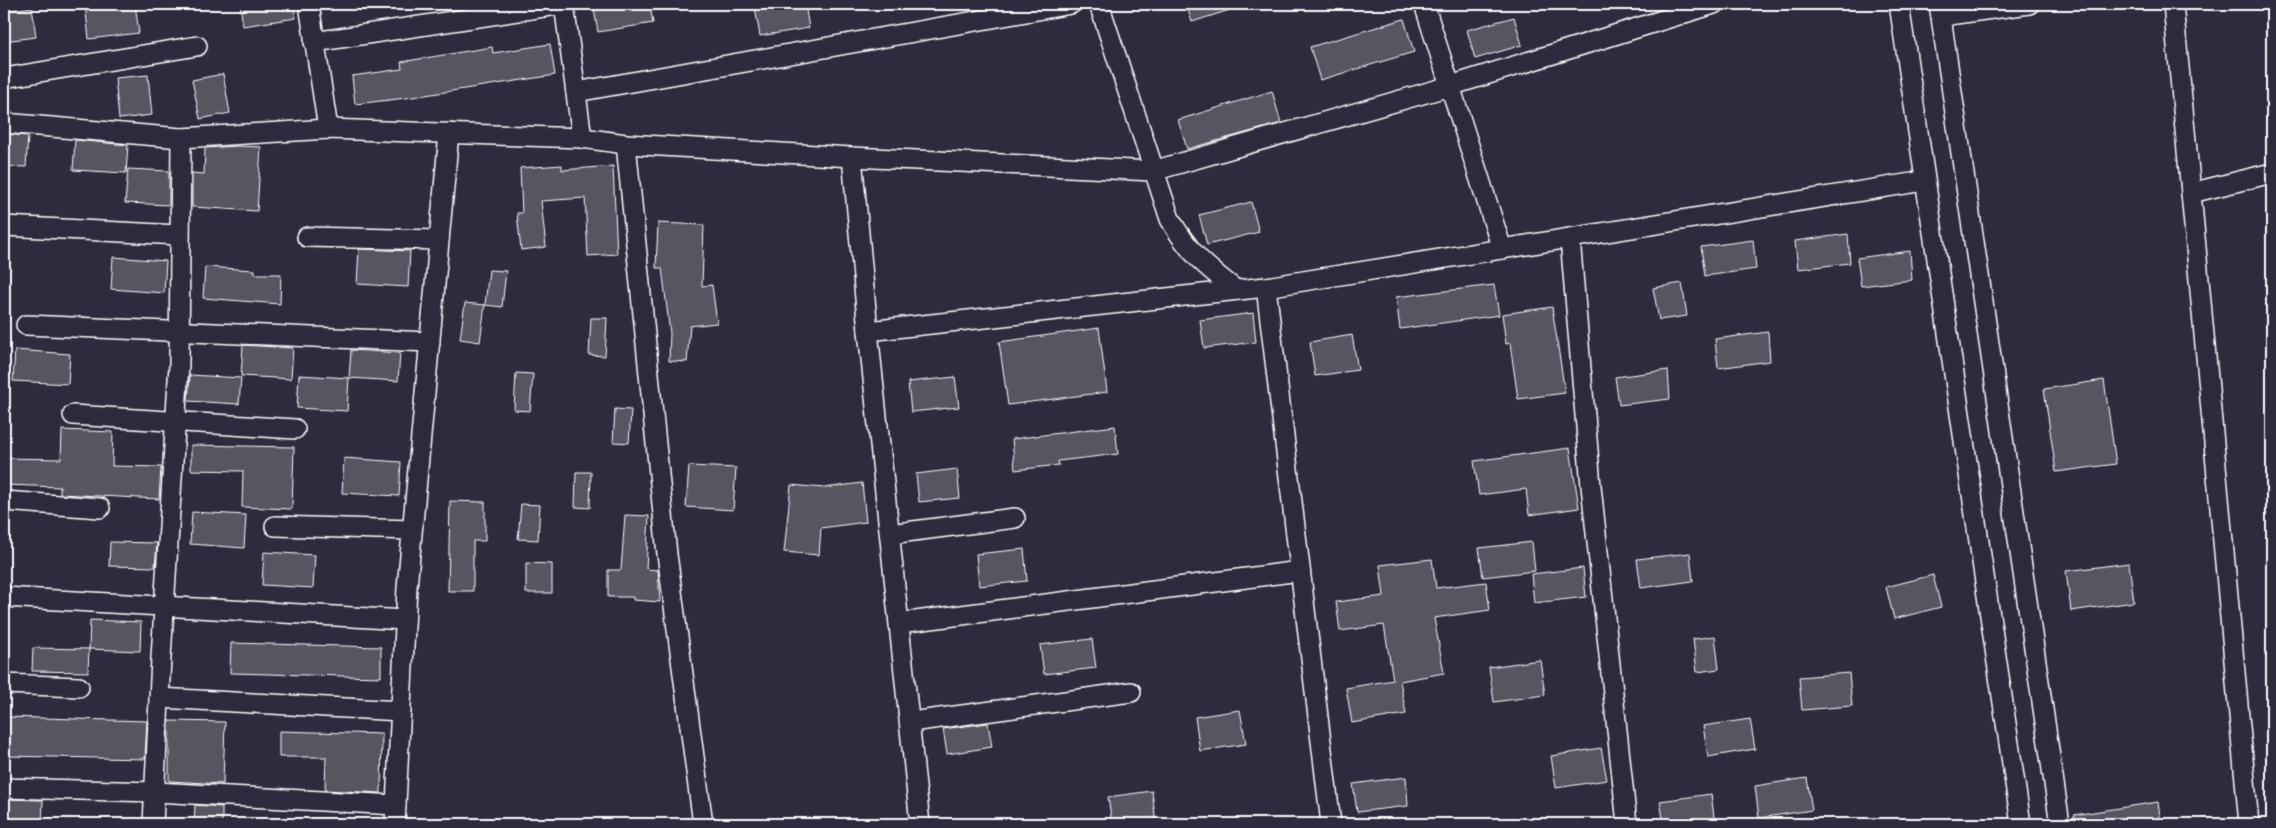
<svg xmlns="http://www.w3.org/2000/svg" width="2276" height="828" font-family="'Playpen Sans',sans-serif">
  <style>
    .building { fill: #595564; stroke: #fff }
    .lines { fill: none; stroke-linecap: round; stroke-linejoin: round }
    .minor-casing { stroke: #fff; stroke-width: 22 }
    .minor { stroke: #2f2a3d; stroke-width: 19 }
  </style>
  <rect width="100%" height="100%" fill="#2f2a3d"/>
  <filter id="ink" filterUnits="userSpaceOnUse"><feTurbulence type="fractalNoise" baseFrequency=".02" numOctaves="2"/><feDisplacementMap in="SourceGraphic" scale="10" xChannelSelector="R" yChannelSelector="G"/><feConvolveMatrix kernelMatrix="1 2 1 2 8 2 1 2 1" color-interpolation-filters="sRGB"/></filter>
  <g filter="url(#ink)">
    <g class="building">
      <polygon points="85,4 135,4 139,33 89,39"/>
      <polygon points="240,4 293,4 296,18 243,26"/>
      <polygon points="593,4 650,4 653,23 598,32"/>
      <polygon points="774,4 805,4 809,28 760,36 755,7"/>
      <polygon points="1186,4 1239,4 1239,7 1192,22"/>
      <polygon points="32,7 36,37 4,41 4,11"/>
      <polygon points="1514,17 1522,45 1475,59 1467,30"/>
      <polygon points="1404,19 1414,52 1320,80 1310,47"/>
      <polygon points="550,44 555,75 406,98 355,104 352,76 402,69 401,62 492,47 493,53"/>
      <polygon points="223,74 230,113 200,119 192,80"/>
      <polygon points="148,75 152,115 119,119 115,78"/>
      <polygon points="1272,91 1281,123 1187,149 1178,120"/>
      <polygon points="4,134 28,136 26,167 4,166"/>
      <polygon points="75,140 128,145 126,173 73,170"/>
      <polygon points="237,146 261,147 257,211 192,207 192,173 204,174 205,148"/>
      <polygon points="562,165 562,170 613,166 617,254 588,256 585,198 541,201 546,247 521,250 517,213 522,213 520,168"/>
      <polygon points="128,169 169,171 169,205 125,203"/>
      <polygon points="1251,202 1259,232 1207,245 1199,215"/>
      <polygon points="658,223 704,225 702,286 712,285 717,323 690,326 687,362 669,361 670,333 662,268 656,268"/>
      <polygon points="1848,234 1850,263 1798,269 1795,241"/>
      <polygon points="1753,240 1756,269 1705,276 1701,247"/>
      <polygon points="359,249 410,251 408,287 357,284"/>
      <polygon points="1910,251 1912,280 1861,286 1857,258"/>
      <polygon points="113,257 166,261 164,293 111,289"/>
      <polygon points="205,267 255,270 255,274 281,274 280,304 203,298"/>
      <polygon points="489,270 506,271 502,307 485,305"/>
      <polygon points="1682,283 1687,316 1659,320 1653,288"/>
      <polygon points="1494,285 1499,315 1400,329 1396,297"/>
      <polygon points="465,303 485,305 480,342 460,339"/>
      <polygon points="1552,307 1565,393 1518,399 1510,343 1506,344 1502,314"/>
      <polygon points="1253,313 1256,342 1204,348 1200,320"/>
      <polygon points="591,318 607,318 605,356 589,355"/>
      <polygon points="1099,328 1107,392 1008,405 999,342"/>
      <polygon points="1768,332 1770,361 1718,368 1715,339"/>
      <polygon points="1352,335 1358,370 1315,376 1310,342"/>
      <polygon points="243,345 293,348 291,379 241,376"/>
      <polygon points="15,350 70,354 68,384 13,381"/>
      <polygon points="351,350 400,353 398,381 349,378"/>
      <polygon points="1668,370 1670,399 1619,405 1615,377"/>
      <polygon points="516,373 533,374 530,411 514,410"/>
      <polygon points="190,375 241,378 239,404 188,401"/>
      <polygon points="299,375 349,378 347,411 297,408"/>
      <polygon points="955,377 959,407 911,412 908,382"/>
      <polygon points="2104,380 2116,464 2056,472 2044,389"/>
      <polygon points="615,409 631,410 629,443 613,442"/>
      <polygon points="1115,426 1118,454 1058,461 1059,465 1015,470 1012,439"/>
      <polygon points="62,430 113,432 112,466 161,467 159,499 60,494 60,487 4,485 4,458 61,459"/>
      <polygon points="191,445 294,447 292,509 242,507 243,471 191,470"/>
      <polygon points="1570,448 1579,508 1529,515 1526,489 1479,495 1474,461"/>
      <polygon points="344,458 401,462 399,496 342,493"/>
      <polygon points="689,466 736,468 733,510 686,507"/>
      <polygon points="957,469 960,498 919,502 916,474"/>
      <polygon points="576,472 591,472 590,508 575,507"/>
      <polygon points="862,483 866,522 821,528 819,555 784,552 791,485 824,488"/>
      <polygon points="450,501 485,502 485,541 473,541 473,591 448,591"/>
      <polygon points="521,504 540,505 538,540 518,539"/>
      <polygon points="192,512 246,515 244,548 190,544"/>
      <polygon points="625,515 649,516 646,569 658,570 660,602 633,600 633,597 608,597 608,570 621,570"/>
      <polygon points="110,542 157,543 155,567 109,566"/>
      <polygon points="1532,542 1535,571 1483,577 1479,548"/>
      <polygon points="1024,549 1027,581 979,586 976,554"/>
      <polygon points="264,552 315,555 313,588 262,585"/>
      <polygon points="1690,553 1693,581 1641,588 1637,559"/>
      <polygon points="1432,559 1436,588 1486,582 1490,610 1434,618 1444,673 1400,681 1406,714 1352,723 1346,688 1393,680 1384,625 1340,631 1336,602 1384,596 1380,565"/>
      <polygon points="526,563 552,564 552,593 526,593"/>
      <polygon points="2129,563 2134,602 2071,611 2066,571"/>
      <polygon points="1583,568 1586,597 1534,603 1531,574"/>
      <polygon points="1933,575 1941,607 1894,619 1886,587"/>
      <polygon points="90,620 141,622 140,651 89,649"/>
      <polygon points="1715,636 1719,669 1697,672 1693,639"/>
      <polygon points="1092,639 1096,668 1044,674 1040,645"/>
      <polygon points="231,643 381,647 381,677 230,673"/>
      <polygon points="33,648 89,649 88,672 32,671"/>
      <polygon points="1540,660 1545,695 1494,702 1489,667"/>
      <polygon points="1849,673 1852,706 1802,710 1799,677"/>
      <polygon points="1240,710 1246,744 1200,751 1195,717"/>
      <polygon points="6,717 147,721 145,759 5,756"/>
      <polygon points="1750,719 1755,749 1708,757 1703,726"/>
      <polygon points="169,721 225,722 223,784 169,781"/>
      <polygon points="988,723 992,747 947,754 943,729"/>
      <polygon points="279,731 382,734 381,793 325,790 326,757 279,757"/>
      <polygon points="1601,748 1607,780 1556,788 1551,756"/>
      <polygon points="1406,777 1408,806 1357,812 1353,784"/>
      <polygon points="1807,778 1812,810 1759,818 1755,786"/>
      <polygon points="1152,791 1156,824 1112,824 1108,797"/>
      <polygon points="1711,794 1715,824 1664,824 1660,801"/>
      <polygon points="4,799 43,800 42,824 4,824"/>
      <polygon points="2158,802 2161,824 2075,824 2074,815"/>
      <polygon points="195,805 222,807 222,824 194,824"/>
    </g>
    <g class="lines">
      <defs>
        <g id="minor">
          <polyline points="309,4 328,129"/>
          <polyline points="564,4 582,138"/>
          <path d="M1099,4L1170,219C1190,254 1205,266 1236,290"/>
          <polyline points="1424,4 1502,249"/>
          <polyline points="1899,4 2021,824"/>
          <polyline points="1939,4 2060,824"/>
          <polyline points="2173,4 2191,193"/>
          <polyline points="1941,16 2029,4"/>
          <polyline points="314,42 564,4"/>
          <polyline points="4,78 197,46"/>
          <polyline points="576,92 1071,4"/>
          <polyline points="4,123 181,138 328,129 582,138 626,144 852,157 1153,171 1450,86 1714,4"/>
          <polyline points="626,144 667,554 703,824"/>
          <polyline points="852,157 868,331 920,824"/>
          <polyline points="4,226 179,235"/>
          <polyline points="307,237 439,240"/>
          <polyline points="1570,238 1591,486 1627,824"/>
          <polyline points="1266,287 1331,824"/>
          <polyline points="26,325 430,342"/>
          <polyline points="868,331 1266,287 1924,181"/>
          <polyline points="73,415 295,429"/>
          <polyline points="4,501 100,508"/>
          <polyline points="275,526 412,530"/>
          <polyline points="890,534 1015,518"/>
          <polyline points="4,597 405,620"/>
          <polyline points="900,623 1300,571"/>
          <polyline points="4,684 79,687"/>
          <polyline points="159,698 401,711"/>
          <polyline points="911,722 1131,692"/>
          <polyline points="4,788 155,792 396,805"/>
          <polyline points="153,824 161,658 179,364 181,138"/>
          <polyline points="395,824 407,588 449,133"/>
          <polyline points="2249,824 2191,193 2272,173"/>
        </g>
      </defs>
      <use href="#minor" class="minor-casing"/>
      <use href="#minor" class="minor"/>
    </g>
  </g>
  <rect width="2276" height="828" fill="none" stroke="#2f2a3d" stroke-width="20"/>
  <rect x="10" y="10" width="2256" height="808" fill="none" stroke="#fff" stroke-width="2" filter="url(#ink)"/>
</svg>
